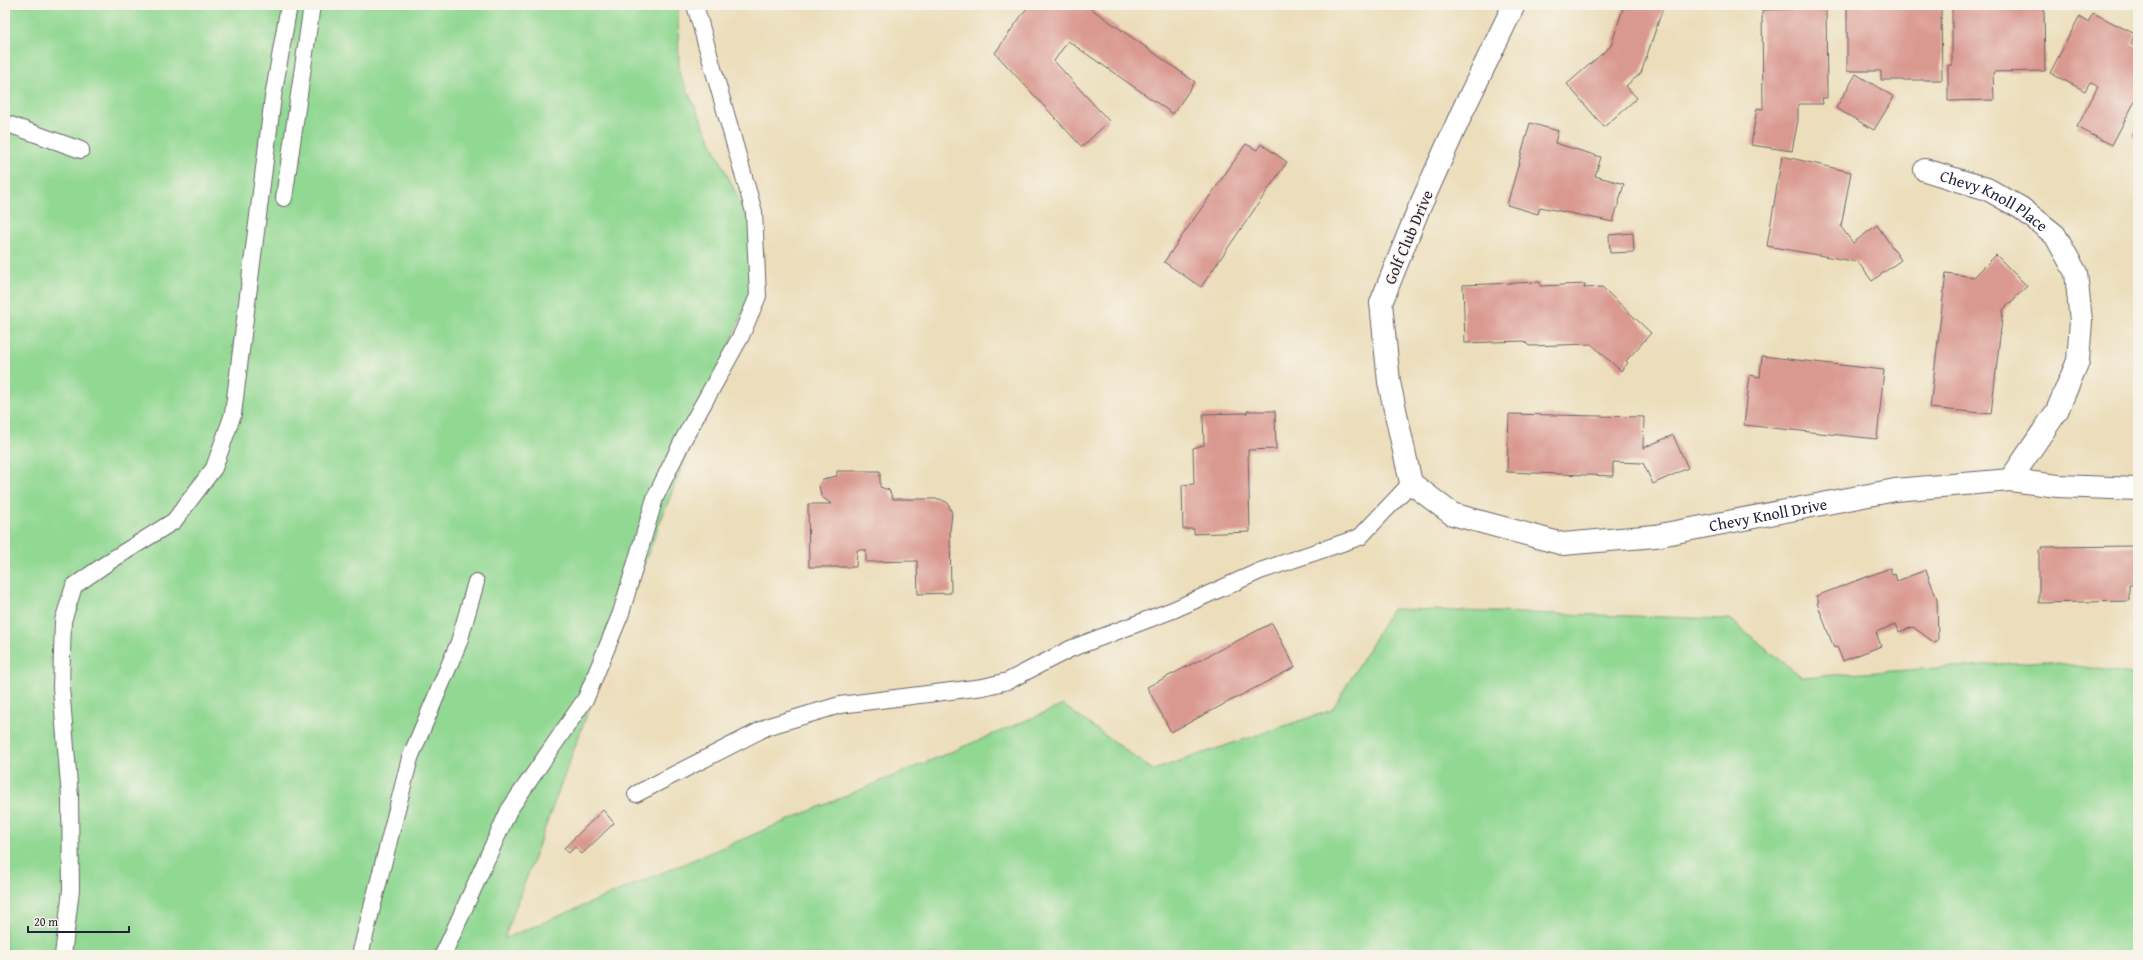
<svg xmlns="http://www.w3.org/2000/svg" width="2143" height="960" font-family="'Gentium Book Plus',serif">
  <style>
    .green { fill: #91d893; stroke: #5a7d67 }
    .building { fill: #d99890 }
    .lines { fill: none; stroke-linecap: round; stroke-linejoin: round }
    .service-casing { stroke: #696468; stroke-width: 18 }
    .minor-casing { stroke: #696468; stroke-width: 24 }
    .service { stroke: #fff; stroke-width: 16 }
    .minor { stroke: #fff; stroke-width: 22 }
    .labels { text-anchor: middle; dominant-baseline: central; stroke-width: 3; stroke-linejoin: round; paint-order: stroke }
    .street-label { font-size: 16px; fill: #22223b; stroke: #f7f3e8 }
  </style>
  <rect width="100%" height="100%" fill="#f7f3e8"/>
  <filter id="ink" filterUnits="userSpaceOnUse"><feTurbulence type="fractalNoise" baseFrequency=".025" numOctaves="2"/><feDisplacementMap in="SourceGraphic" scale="8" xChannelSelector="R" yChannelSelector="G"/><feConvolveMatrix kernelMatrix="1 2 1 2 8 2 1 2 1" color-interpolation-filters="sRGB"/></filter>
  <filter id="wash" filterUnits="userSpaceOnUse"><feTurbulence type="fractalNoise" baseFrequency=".012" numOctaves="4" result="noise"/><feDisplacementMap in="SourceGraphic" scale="16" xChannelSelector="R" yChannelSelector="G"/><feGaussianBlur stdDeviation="0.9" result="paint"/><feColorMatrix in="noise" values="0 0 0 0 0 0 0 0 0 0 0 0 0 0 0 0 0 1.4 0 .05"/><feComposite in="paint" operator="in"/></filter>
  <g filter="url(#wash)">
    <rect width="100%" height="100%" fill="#ecdebb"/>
    <polygon class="green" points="5,5 678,5 679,73 765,255 621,622 504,939 1063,705 1153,770 1332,710 1392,609 1729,619 1802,677 2044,661 2138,675 2138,955 5,955"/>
    <g id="blocks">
      <g class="building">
        <polygon points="1029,5 1086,5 1195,82 1173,114 1068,41 1054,61 1109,121 1082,147 995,53"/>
        <polygon points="1624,5 1664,5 1641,73 1626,86 1637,98 1604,127 1567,84 1611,46"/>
        <polygon points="1794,5 1826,5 1827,98 1822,98 1823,104 1798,104 1798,120 1792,151 1751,145 1757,108 1763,109 1762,10 1794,9"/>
        <polygon points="1847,5 1941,5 1942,80 1881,80 1881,71 1847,71"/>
        <polygon points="1952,5 2044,5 2045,71 1993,72 1994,100 1948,101 1948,65 1952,65"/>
        <polygon points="2093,13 2135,34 2131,43 2138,47 2138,95 2112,145 2077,127 2098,87 2090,82 2085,91 2050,73 2079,17 2088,22"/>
        <polygon points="1856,74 1894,97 1874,130 1836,108"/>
        <polygon points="1530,123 1558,131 1555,143 1601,157 1595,176 1624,184 1613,222 1540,207 1538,214 1507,205"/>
        <polygon points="2138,124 2138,139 2132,136"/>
        <polygon points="1246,144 1257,150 1261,144 1287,162 1201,287 1164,262"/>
        <polygon points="1782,156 1851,172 1841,227 1853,243 1877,225 1901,260 1872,281 1858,262 1767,246"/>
        <polygon points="1633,233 1634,252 1610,253 1609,235"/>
        <polygon points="1996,255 2027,286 2003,310 1991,414 1930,408 1946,273 1974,277"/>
        <polygon points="1540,282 1540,286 1585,284 1584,288 1602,287 1651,333 1626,361 1628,363 1621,371 1591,344 1529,346 1524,341 1465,343 1463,285"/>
        <polygon points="1762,356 1884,370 1877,439 1744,425 1750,375 1760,377"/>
        <polygon points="1247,411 1275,411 1276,449 1248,450 1250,532 1194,534 1194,529 1183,529 1182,485 1194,484 1193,448 1204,445 1203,414 1247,413"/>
        <polygon points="1509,414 1644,417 1643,448 1673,435 1688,468 1653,484 1643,463 1613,462 1613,476 1507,472"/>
        <polygon points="837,471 880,471 880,487 889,490 893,499 940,499 948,503 952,513 950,531 951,593 918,594 917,561 866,562 866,550 857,550 856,567 809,567 808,504 831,504 821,496 819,485 823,479 837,476"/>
        <polygon points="2138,546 2138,585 2129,585 2129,601 2039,603 2039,550 2042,550 2041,547"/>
        <polygon points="1890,568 1892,575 1895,574 1897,581 1926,570 1937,599 1938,639 1935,643 1913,627 1899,632 1896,624 1876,632 1881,646 1843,661 1837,647 1834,648 1817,603 1819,602 1816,596"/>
        <polygon points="1272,623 1295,667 1171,732 1147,687"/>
        <polygon points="603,810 614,823 582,854 575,847 569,853 564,848"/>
      </g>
    </g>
  </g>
  <g filter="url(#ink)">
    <use href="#blocks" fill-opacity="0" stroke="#696468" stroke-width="1"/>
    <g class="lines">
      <defs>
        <g id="service">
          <polyline points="5,123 81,150"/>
          <polyline points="284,198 312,5"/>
          <polyline points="636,794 769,726 840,705 983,687 1008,681 1070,649 1173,610 1260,571 1360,537 1411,483"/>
          <polyline points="63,955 71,890 70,797 61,687 63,621 74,586 110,561 174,521 214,468 233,414 273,97 289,5"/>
          <polyline points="360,955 410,758 459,642 476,582"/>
          <polyline points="443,955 509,810 586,698 621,613 655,498 683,440 741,336 758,296 754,212 695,5"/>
        </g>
        <g id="minor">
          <path id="s1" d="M1514,5L1463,110L1417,213L1381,303L1389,382L1411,483L1452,514L1563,544L1655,536L1895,490L2010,480L2058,486L2138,489"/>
          <path id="s2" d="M1925,170L1987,189L2021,208L2055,235L2076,273L2081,321L2078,361L2057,411L2010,480"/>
        </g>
      </defs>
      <use href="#service" class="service-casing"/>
      <use href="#minor" class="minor-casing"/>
      <use href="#service" class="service"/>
      <use href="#minor" class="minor"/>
    </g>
  </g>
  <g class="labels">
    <g class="street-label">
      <text stroke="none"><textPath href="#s2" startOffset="76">Chevy Knoll Place</textPath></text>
      <text transform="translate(1408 237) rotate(-67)">Golf Club Drive</text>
      <text stroke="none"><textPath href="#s1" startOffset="883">Chevy Knoll Drive</textPath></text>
    </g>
  </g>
  <rect width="2143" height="960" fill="none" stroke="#f7f3e8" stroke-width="20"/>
  <path d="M28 926v6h101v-6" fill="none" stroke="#22223b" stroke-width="2"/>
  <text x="34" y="926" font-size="12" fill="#22223b" stroke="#f7f3e8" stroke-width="3" paint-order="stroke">20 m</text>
</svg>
